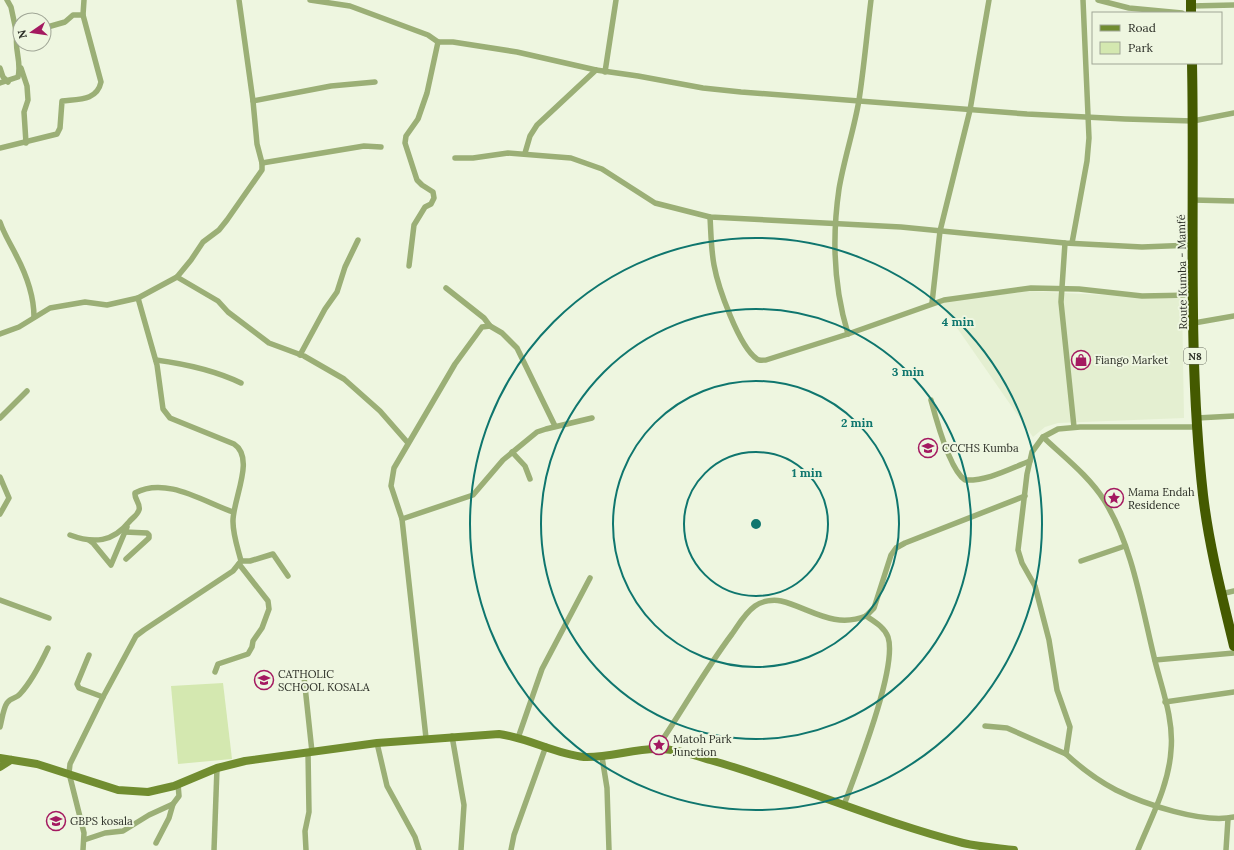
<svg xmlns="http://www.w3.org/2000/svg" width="1234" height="850" font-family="Lora,serif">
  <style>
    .built { fill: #e4efd1 }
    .green { fill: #d4e8b0 }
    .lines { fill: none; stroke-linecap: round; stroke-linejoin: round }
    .street { stroke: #9baf76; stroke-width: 5.5 }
    .secondary { stroke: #718d30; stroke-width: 8 }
    .highway { stroke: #445a00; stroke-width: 10 }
    .ring { fill: none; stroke: #0f766e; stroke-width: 2 }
    .labels { text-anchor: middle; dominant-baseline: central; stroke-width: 4; stroke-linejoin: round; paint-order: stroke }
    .shield { fill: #eef6e0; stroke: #666a5e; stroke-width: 1 }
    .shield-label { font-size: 10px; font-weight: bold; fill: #2b2e26 }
    .street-label { font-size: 11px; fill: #2b2e26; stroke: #eef6e0 }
    .poi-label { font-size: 11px; fill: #2b2e26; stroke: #eef6e0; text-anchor: start }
    .centre { fill: #0f766e; stroke: #eef6e0; stroke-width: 2 }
    .ring-label { font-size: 12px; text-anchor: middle; font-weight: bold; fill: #0f766e; stroke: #eef6e0; stroke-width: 4; stroke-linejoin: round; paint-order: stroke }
  </style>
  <rect width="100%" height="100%" fill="#eef6e0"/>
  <polygon class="built" points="1027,291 1182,299 1184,418 1058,423 1045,427 1033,437 939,302"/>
  <polygon class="green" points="223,683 232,759 178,764 171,686"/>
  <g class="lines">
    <g class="street">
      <polyline points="7,0 11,7 17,35"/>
      <polyline points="239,0 253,101 257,144 262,163 262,170 227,220 219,230 203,242 191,260 177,277 218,301 228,312 269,343 304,356 344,379 380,411 408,443"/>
      <polyline points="310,0 350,6 428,35 438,42 453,42 517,52 596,70 638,76 703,88 741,92 1027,114 1125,119 1193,121 1234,113"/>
      <polyline points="1098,0 1129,8 1182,13"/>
      <polyline points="1191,6 1234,5"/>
      <polyline points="44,28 65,22 73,15 83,15 84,0"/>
      <polyline points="0,68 3,77 8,82"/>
      <polyline points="21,68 27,86 28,100 24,112 26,143"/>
      <polyline points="605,72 616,0"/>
      <path d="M0,83L18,77C22,62 14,50 17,35L20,34"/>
      <polyline points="253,101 331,86 375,82"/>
      <path d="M0,148L57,134L60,128L62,101C78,99 97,101 101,82L83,15"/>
      <polyline points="525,153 530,136 537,125 596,70"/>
      <polyline points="455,158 473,158 508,153 571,158 602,169 655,203 710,217 901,227 1065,243 1142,247 1193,245"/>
      <polyline points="262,163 364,146 381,147"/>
      <polyline points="1193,200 1234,201"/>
      <path d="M710,217C711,233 711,249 714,265C718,287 739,347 757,359C759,361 763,360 766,360L848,334L944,300L1031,288L1079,289L1142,296L1194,295"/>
      <path d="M0,222C4,234 10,243 16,255C26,274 34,295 34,317"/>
      <polyline points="1065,243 1061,302 1074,427"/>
      <polyline points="1072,243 1087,161 1089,138 1083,0"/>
      <polyline points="409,266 414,225 425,207 431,204 434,198 433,192 422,185 417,180 405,143 406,136 418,119 427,93 438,42"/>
      <polyline points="446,288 484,318 490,326"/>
      <polyline points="932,303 940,231 970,110 989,0"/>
      <polyline points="1194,323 1234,316"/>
      <polyline points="0,334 19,327 50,308 85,302 107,305 138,298 177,277"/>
      <path d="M848,334C834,288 832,237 839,189C844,159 854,130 859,100C864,67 867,33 871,0"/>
      <polyline points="300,355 325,309 337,292 345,267 358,240"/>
      <path d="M156,360C186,364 214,370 241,383"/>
      <path d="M931,400C936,419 950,470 965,480C988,481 1009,469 1030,461"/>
      <polyline points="0,418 27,391"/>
      <polyline points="1197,418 1234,416"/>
      <path d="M1197,427H1080L1058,429L1043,437L1032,452L1027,474L1018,550L1022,563L1035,586L1049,640L1057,690L1070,727L1066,754C1081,768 1097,780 1116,790C1144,804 1203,824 1234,817"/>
      <path d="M1043,437C1064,457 1089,476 1104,500C1133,546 1142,609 1155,661C1162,689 1174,720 1171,750C1169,785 1151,818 1138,850"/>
      <polyline points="512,452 525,466 530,479"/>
      <polyline points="0,477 9,498 0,514"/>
      <polyline points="402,519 391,486 394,468 455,364 482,327 490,326 502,333 517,348 555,426"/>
      <polyline points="125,532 147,533 149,535 149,538 126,559"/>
      <path d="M70,535C94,544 113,542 129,522C132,518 137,516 139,510C141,504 134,499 135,493C166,476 204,502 233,512"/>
      <polyline points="89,540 93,543 111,565 127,527"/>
      <polyline points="241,561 250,561 273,554 288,576"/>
      <polyline points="1081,561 1125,546"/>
      <polyline points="1221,594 1234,591"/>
      <polyline points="0,600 49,618"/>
      <polyline points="89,655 77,684 79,688 103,697"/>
      <polyline points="1155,660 1234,653"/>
      <polyline points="215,672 218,664 248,654 252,647 253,641 262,628 269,609 268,601 239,564"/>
      <polyline points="304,677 312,752"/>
      <polyline points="1165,702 1234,692"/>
      <polyline points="985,726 1007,728 1066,754"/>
      <path d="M0,727C2,720 3,709 7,703C11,697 16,699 20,694C32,681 40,665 48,648"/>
      <polyline points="452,736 464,805 461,850"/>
      <polyline points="426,738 402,519 473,495 503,460 537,432 546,429 592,418"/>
      <polyline points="518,738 542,669 590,578"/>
      <polyline points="377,743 387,786 415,837 419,850"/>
      <path d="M657,748C682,711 705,670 732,634C739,624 745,613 755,606C762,601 773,599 781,601C810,608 833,629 866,616L874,608L891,555L896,548L905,543L1025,496"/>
      <polyline points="602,757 607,788 609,850"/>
      <path d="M844,805C856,772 898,667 888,637C884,627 875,622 866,616"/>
      <polyline points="84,840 105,833 123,831 149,815 173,804 179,796 178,784"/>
      <polyline points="156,843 169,818 173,804"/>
      <path d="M83,850L84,833L69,773L70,764L103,697L136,636L144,630L233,571L241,561C238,549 233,535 233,522C232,501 256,458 234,444L170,418L163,409L157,365L138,298"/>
      <polyline points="214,850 217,768"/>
      <polyline points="306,850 305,831 309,812 308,752"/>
      <polyline points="511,850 514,835 546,746"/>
      <polyline points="1226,850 1228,819"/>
    </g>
    <g class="secondary">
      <path d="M0,758L37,764L118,790L148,792L174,786L217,768L245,761L377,743L499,734C528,738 556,754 584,757C609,758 632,749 656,749C673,748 694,755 710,760C795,784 877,821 963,843C980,847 998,848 1014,850"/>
      <polyline points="0,767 11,760"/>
    </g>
    <g class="highway">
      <polyline points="1191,0 1191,13"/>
      <path d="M1192,63C1195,207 1187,352 1203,495C1209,546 1222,596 1234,646"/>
    </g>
  </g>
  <g class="ring">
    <circle cx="756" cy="524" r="72"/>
    <circle cx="756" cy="524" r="143"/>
    <circle cx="756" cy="524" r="215"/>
    <circle cx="756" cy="524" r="286"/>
  </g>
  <defs>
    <symbol id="shop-ring" viewBox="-11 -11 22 22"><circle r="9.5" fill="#eef6e0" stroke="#a41960" stroke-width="1.5"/><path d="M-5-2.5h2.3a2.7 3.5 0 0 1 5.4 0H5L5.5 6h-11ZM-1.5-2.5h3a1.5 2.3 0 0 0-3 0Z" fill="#a41960"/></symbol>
    <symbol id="university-ring" viewBox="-11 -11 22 22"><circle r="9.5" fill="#eef6e0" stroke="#a41960" stroke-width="1.5"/><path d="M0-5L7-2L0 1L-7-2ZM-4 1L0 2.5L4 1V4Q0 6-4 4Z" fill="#a41960"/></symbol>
    <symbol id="sight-ring" viewBox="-11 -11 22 22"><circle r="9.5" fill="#eef6e0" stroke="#a41960" stroke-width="1.5"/><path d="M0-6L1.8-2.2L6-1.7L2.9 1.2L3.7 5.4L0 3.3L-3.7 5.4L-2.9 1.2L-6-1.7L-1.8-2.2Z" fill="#a41960"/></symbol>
    <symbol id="school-ring" viewBox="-11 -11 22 22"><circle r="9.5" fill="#eef6e0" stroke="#a41960" stroke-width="1.5"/><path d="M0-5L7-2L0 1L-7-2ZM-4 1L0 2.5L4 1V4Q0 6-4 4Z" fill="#a41960"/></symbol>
  </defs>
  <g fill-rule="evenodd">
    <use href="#shop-ring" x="1070" y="349" width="22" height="22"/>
    <use href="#university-ring" x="917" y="437" width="22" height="22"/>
    <use href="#sight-ring" x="1103" y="487" width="22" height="22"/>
    <use href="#school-ring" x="253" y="669" width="22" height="22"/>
    <use href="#sight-ring" x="648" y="734" width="22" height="22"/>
    <use href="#school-ring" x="45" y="810" width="22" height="22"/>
  </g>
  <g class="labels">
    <rect class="shield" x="1184" y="348" width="22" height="16" rx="3"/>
    <g class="shield-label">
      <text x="1195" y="356">N8</text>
    </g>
    <g class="street-label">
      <text transform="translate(1182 272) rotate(-91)">Route Kumba - Mamfé</text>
    </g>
    <g class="poi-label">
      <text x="1095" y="360">Fiango Market</text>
      <text x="942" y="448">CCCHS Kumba</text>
      <text x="1128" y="492">Mama Endah<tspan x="1128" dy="13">Residence</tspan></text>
      <text x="278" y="674">CATHOLIC<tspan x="278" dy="13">SCHOOL KOSALA</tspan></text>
      <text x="673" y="739">Matoh Park<tspan x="673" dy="13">Junction</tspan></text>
      <text x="70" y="821">GBPS kosala</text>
    </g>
  </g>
  <circle cx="756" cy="524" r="6" class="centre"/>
  <g class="ring-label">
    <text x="958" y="326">4 min</text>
    <text x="908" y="376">3 min</text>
    <text x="857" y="427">2 min</text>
    <text x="807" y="477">1 min</text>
  </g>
  <rect x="1092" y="12" width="130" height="52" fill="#eef6e0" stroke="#a0a696"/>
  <rect x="1100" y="25" width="20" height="6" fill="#718d30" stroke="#a0a696"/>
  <text x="1128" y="32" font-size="12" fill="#2b2e26">Road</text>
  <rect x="1100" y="42" width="20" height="12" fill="#d4e8b0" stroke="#a0a696"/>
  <text x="1128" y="52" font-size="12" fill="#2b2e26">Park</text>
  <g transform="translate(32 32) rotate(257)"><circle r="19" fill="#eef6e0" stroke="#a0a696"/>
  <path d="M0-3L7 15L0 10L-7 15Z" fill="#a41960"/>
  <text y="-6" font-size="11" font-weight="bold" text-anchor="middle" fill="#2b2e26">N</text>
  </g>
</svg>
